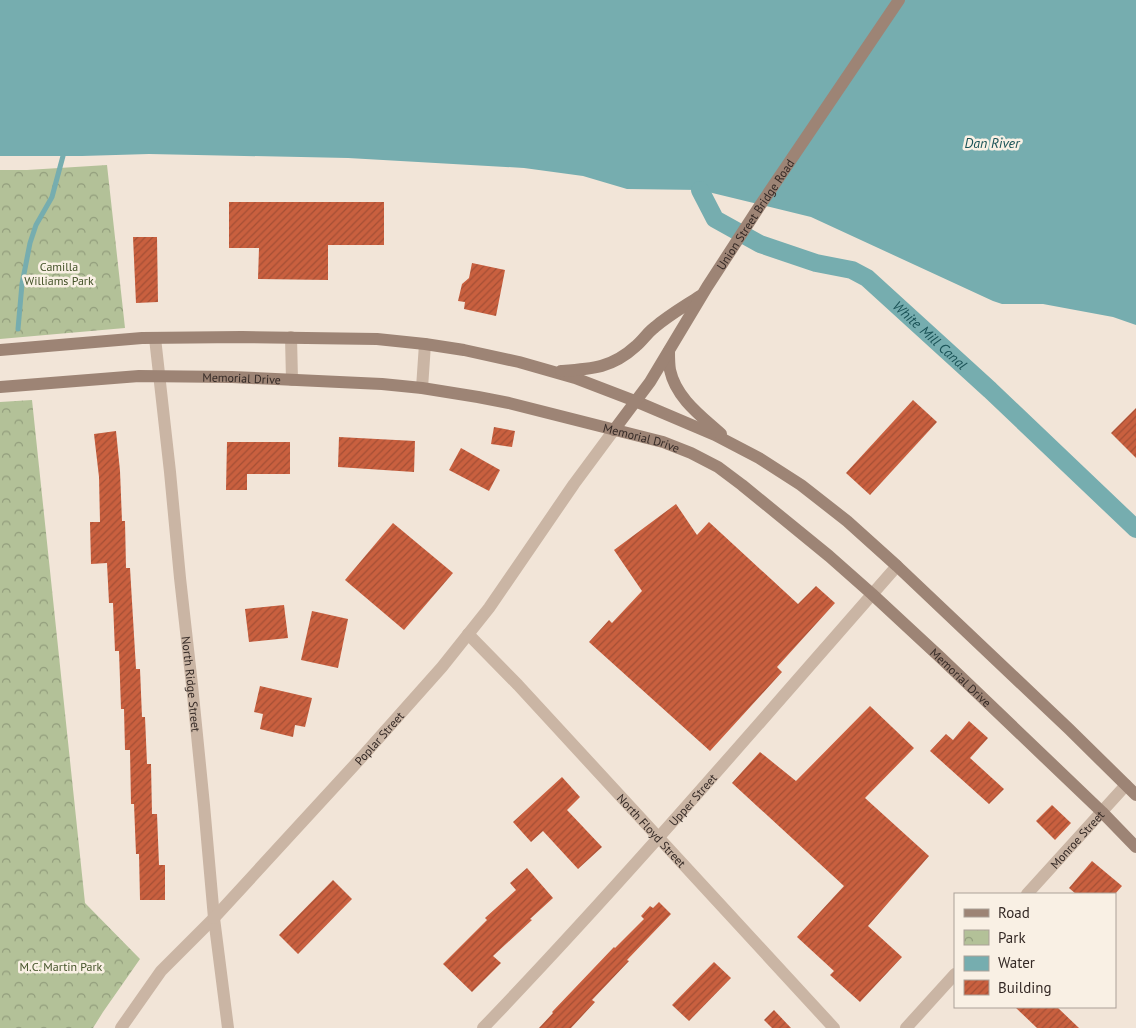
<svg xmlns="http://www.w3.org/2000/svg" width="1136" height="1028" font-family="'PT Sans',sans-serif">
  <style>
    .park { fill: url(#park-crowns) }
    .water { fill: #76adaf }
    .lines { fill: none; stroke-linecap: round; stroke-linejoin: round }
    .stream { stroke: #76adaf; stroke-width: 5 }
    .canal { stroke: #76adaf; stroke-width: 18 }
    .building { fill: url(#building-hatch) }
    .minor { stroke: #cab5a4; stroke-width: 12 }
    .tertiary { stroke: #cab5a4; stroke-width: 12 }
    .secondary { stroke: #9d8475; stroke-width: 12 }
    .labels { text-anchor: middle; dominant-baseline: central; stroke-width: 5; stroke-linejoin: round; paint-order: stroke }
    .street-label { font-size: 12px; fill: #352a26; stroke: #f9f0e4 }
    .park-label { font-size: 12px; fill: #445329; stroke: #f9f0e4 }
    .water-label { font-size: 14px; font-style: italic; fill: #1b5357; stroke: #f9f0e4 }
  </style>
  <defs>
    <pattern id="park-crowns" width="20" height="18" patternUnits="userSpaceOnUse" patternTransform="scale(1.25)"><rect width="20" height="18" fill="#b3c198"/><path d="M2 6a3 3 0 1 1 6 0M12 15a3 3 0 1 1 6 0" fill="none" stroke="#929d7c"/></pattern>
    <pattern id="building-hatch" width="6" height="6" patternUnits="userSpaceOnUse" patternTransform="scale(1.25)"><rect width="6" height="6" fill="#c9603f"/><path d="M-1 1l2-2M0 6l6-6M5 7l2-2" fill="none" stroke="#a44f35"/></pattern>
  </defs>
  <rect width="100%" height="100%" fill="#f2e5d8"/>
  <g class="park">
    <polygon points="107,165 125,328 0,339 0,170 27,170"/>
    <polygon points="32,400 85,903 140,959 103,1012 93,1028 0,1028 0,402"/>
  </g>
  <polygon class="water" points="0,0 1136,0 1136,325 1113,317 1043,304 1002,304 993,301 811,217 700,190 627,189 583,176 524,168 348,158 149,154 82,156 0,156"/>
  <g class="lines">
    <polyline class="stream" points="18,329 22,284 30,243 36,225 52,197 63,156"/>
    <path class="canal" id="s1" d="M700,190L715,219L760,244L816,263L852,270L867,278L990,390L1136,529"/>
  </g>
  <g class="building">
    <polygon points="229,202 384,202 384,245 328,245 328,280 258,279 259,248 229,248"/>
    <polygon points="133,237 157,237 158,302 136,303"/>
    <polygon points="472,263 505,270 496,316 464,309 465,302 458,301 462,284 469,278"/>
    <polygon points="913,400 937,422 870,495 846,473"/>
    <polygon points="1136,408 1136,458 1111,433"/>
    <polygon points="494,427 515,431 512,447 491,444"/>
    <polygon points="116,431 120,471 122,521 125,521 126,568 130,568 136,669 140,669 142,717 145,717 147,764 151,764 152,814 157,814 159,865 165,865 165,900 140,900 139,854 136,854 134,804 131,804 130,750 125,750 124,709 121,709 119,651 115,651 113,603 109,603 107,563 91,564 90,522 100,522 99,477 94,434"/>
    <polygon points="339,437 415,441 414,472 338,467"/>
    <polygon points="227,442 290,442 290,474 247,474 247,490 226,490"/>
    <polygon points="461,448 500,470 489,491 449,470"/>
    <polygon points="676,504 697,535 709,522 798,604 816,586 835,603 777,667 782,672 710,751 589,642 609,620 612,623 642,591 614,550"/>
    <polygon points="393,523 453,573 404,630 345,580"/>
    <polygon points="284,605 288,638 249,642 245,609"/>
    <polygon points="312,611 348,619 338,668 301,660"/>
    <polygon points="260,686 312,698 305,727 295,725 293,737 260,729 263,714 254,712"/>
    <polygon points="870,706 914,748 865,798 929,856 868,926 902,957 860,1002 830,975 834,971 797,937 844,886 732,783 760,752 796,781"/>
    <polygon points="969,721 988,738 970,758 1004,789 989,804 930,751 946,734 953,740"/>
    <polygon points="562,777 580,797 567,810 602,847 578,869 543,831 531,842 513,822"/>
    <polygon points="1052,805 1071,823 1055,840 1036,821"/>
    <polygon points="1092,861 1122,886 1115,894 1076,894 1069,888"/>
    <polygon points="527,868 553,898 530,919 532,920 493,956 501,963 472,992 443,964 487,920 485,918 516,890 510,883"/>
    <polygon points="333,880 352,899 298,954 279,935"/>
    <polygon points="659,902 671,914 627,960 629,961 592,1000 595,1002 571,1028 539,1028 553,1013 552,1012 614,947 615,948 644,919 641,916 650,906 653,908"/>
    <polygon points="714,962 731,978 689,1021 672,1005"/>
    <polygon points="1015,1007 1057,1007 1079,1028 1037,1028"/>
    <polygon points="774,1010 791,1028 772,1028 764,1020"/>
  </g>
  <g class="lines">
    <g class="minor">
      <polyline points="291,337 292,380"/>
      <polyline points="422,388 425,344"/>
      <path id="s2" d="M468,634L518,685L834,1028"/>
      <path id="s3" d="M1027,894L1126,785"/>
      <polyline points="121,1028 161,971 214,918"/>
      <path id="s4" d="M483,1028C626,879 760,722 897,566"/>
      <polyline points="906,1028 955,974"/>
    </g>
    <g class="tertiary">
      <path id="s5" d="M155,338L170,472L180,578L192,685L204,805L214,918L228,1028"/>
      <path id="s6" d="M214,918L361,758L442,667L489,608L574,484L614,430"/>
    </g>
    <g class="secondary">
      <polyline points="0,350 142,338 242,337 377,339 425,344 464,350 519,362 575,378 635,401 715,435 759,458 801,485 847,521 897,566 1069,729 1136,795"/>
      <path d="M669,351C669,357 669,364 670,370C676,398 701,416 721,434"/>
      <path d="M561,371C592,369 612,368 636,346C643,340 648,332 655,327C669,315 685,306 700,296"/>
      <path id="s7" d="M0,387L139,376L232,377L382,384L422,388L478,397L509,403L663,442L691,453L718,467L742,485L829,556L872,594L941,658L1102,812L1136,847"/>
      <path id="s8" d="M614,430L650,382L707,287L759,207L899,0"/>
    </g>
  </g>
  <g class="labels">
    <g class="street-label">
      <text stroke="none"><textPath href="#s8" startOffset="258">Union Street Bridge Road</textPath></text>
      <text stroke="none"><textPath href="#s7" startOffset="242">Memorial Drive</textPath></text>
      <text stroke="none"><textPath href="#s7" startOffset="648">Memorial Drive</textPath></text>
      <text stroke="none"><textPath href="#s7" startOffset="1052">Memorial Drive</textPath></text>
      <text stroke="none"><textPath href="#s5" startOffset="348">North Ridge Street</textPath></text>
      <text stroke="none"><textPath href="#s6" startOffset="244">Poplar Street</textPath></text>
      <text stroke="none"><textPath href="#s4" startOffset="310">Upper Street</textPath></text>
      <text stroke="none"><textPath href="#s2" startOffset="269">North Floyd Street</textPath></text>
      <text stroke="none"><textPath href="#s3" startOffset="74">Monroe Street</textPath></text>
    </g>
    <g class="park-label">
      <text x="59" y="266">Camilla<tspan x="59" dy="14">Williams Park</tspan></text>
      <text x="61" y="966">M.C. Martin Park</text>
    </g>
    <g class="water-label">
      <text x="992" y="143">Dan River</text>
      <text stroke="none"><textPath href="#s1" startOffset="282">White Mill Canal</textPath></text>
    </g>
  </g>
  <rect x="954" y="893" width="162" height="115" fill="#f9f0e4" stroke="#aba198"/>
  <rect x="964" y="909" width="25" height="8" fill="#9d8475" stroke="#aba198"/>
  <text x="998" y="918" font-size="15" fill="#352a26">Road</text>
  <rect x="964" y="930" width="25" height="15" fill="url(#park-crowns)" stroke="#aba198"/>
  <text x="998" y="943" font-size="15" fill="#352a26">Park</text>
  <rect x="964" y="956" width="25" height="15" fill="#76adaf" stroke="#aba198"/>
  <text x="998" y="968" font-size="15" fill="#352a26">Water</text>
  <rect x="964" y="980" width="25" height="15" fill="url(#building-hatch)" stroke="#aba198"/>
  <text x="998" y="993" font-size="15" fill="#352a26">Building</text>
</svg>
